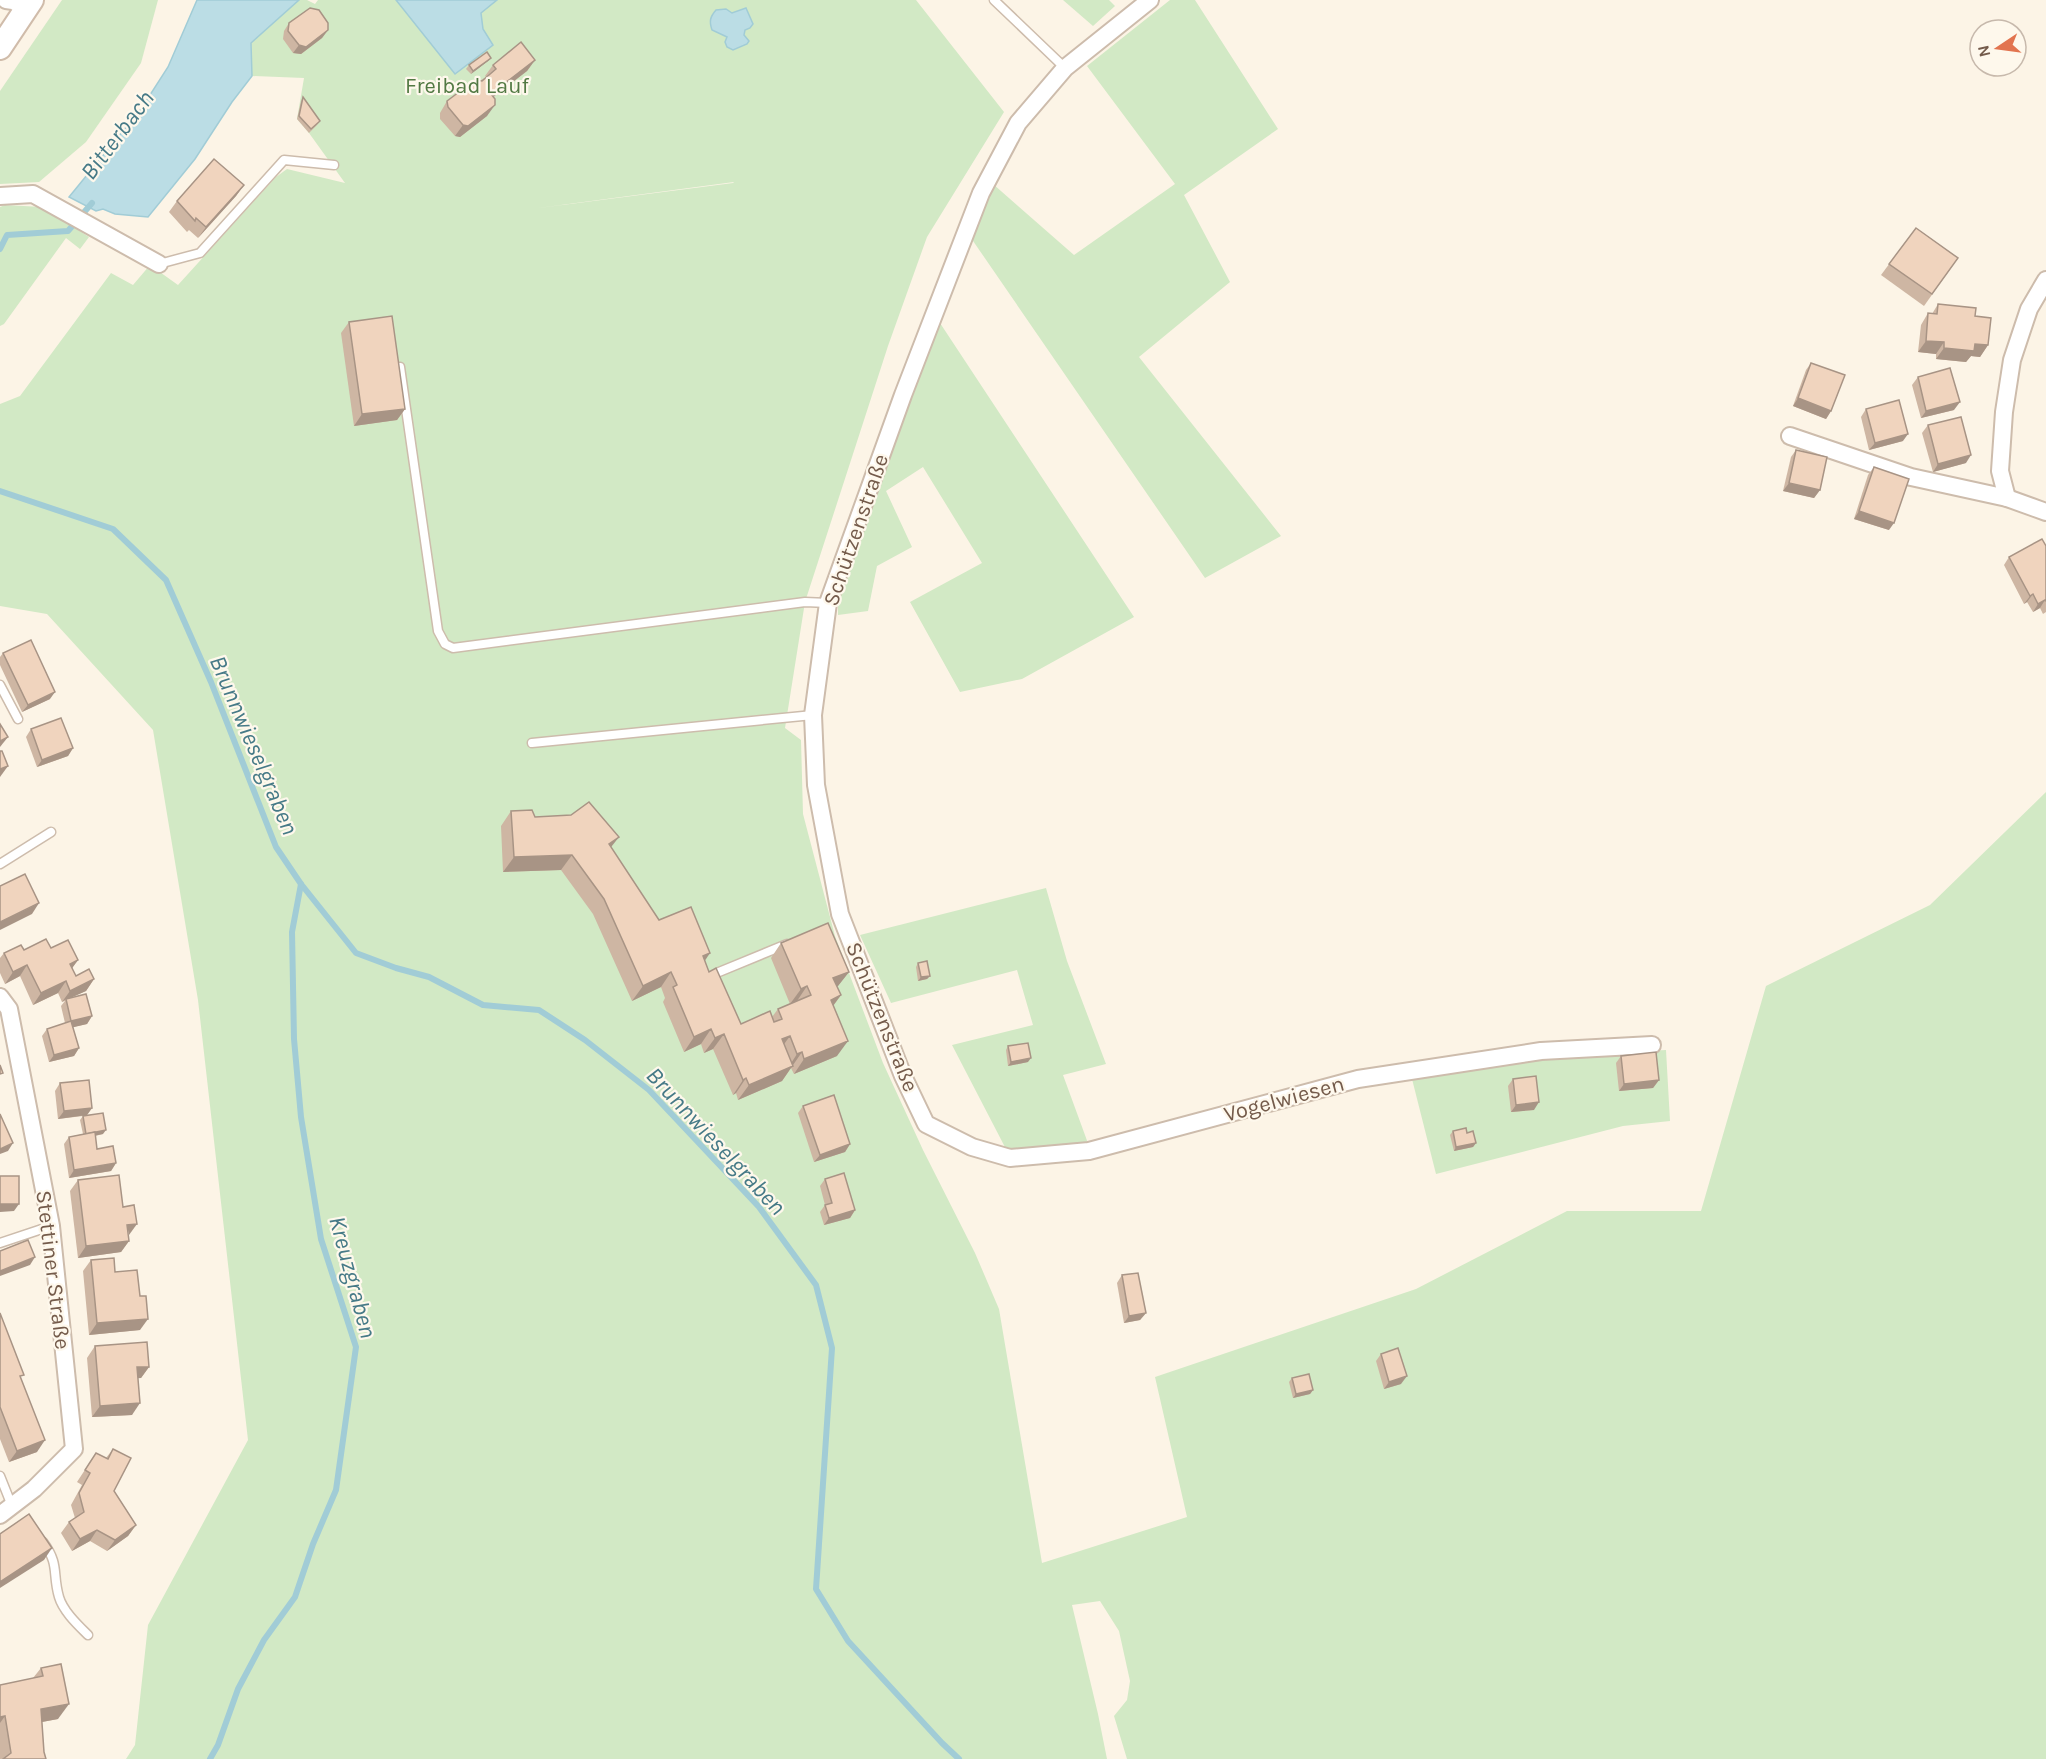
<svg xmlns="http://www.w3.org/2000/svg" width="2046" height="1759" font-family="Karla,sans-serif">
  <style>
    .green { fill: #d2e9c5; fill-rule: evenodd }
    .water { fill: #bbdde5; stroke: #a1ccd6; stroke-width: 1.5 }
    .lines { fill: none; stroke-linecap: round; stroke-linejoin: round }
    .stream { stroke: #a1ccd6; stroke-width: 6 }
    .service-casing { stroke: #cdbcac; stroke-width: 11 }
    .minor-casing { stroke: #cdbcac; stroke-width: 20 }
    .secondary-casing { stroke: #d0bcaa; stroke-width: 26 }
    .service { stroke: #fff; stroke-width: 8 }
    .minor { stroke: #fff; stroke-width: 16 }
    .secondary { stroke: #fff; stroke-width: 22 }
    .wall { fill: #ceb6a3 }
    .shaded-wall { fill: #a89485 }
    .building { fill: #f0d4be; stroke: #a89485; stroke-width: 1.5 }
    .labels { text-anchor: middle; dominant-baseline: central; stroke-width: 4.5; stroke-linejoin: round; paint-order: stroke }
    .park-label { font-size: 22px; fill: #527943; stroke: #fef8ec }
    .street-label { font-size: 22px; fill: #745b4b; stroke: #fef8ec }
    .water-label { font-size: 24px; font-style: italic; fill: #467a87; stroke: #fef8ec }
  </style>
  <rect width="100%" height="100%" fill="#fcf4e6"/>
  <g class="green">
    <polygon points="62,0 158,0 141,63 86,142 39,182 0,184 0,91"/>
    <path d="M299,0H307L315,4L318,0H916L1004,112L927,237L888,346L805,602L785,728L801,740L803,814L835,936L883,1063L923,1150L975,1253L999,1309L1042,1563L1187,1517L1155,1377L1416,1289L1567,1211H1701L1766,986L1930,905L2046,792V1759H1127L1114,1716L1127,1700L1130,1681L1119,1631L1100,1601L1072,1605L1098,1714L1107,1759H126L135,1745L148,1625L248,1440L198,1000L153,730L47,614L0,606V404L20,396L111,273L133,285L150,265L178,285L276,177L287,169L345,183L309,133L297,119L304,78L252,76L251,43ZM734,182L733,183L531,209Z"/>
    <polygon points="1063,0 1109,0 1115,6 1093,26"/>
    <polygon points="1170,0 1195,0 1278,129 1184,195 1230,282 1139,357 1281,536 1205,578 971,238 993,184 1074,255 1175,184 1087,66"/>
    <polygon points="5,205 42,207 89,237 80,249 66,238 4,324 0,326 0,207"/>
    <polygon points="940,323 1134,617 1022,679 960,692 910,602 982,563 923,467 886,491 912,547 877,566 868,611 838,615 838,600 848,566"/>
    <polygon points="1046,888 1067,961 1106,1064 1063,1075 1089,1146 1007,1151 952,1045 1033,1025 1017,970 891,1003 860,935"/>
    <polygon points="1666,1050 1670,1121 1623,1126 1436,1174 1412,1079 1541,1057"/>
  </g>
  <g class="water">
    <polygon points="197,0 299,0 251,43 252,76 232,102 195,159 148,217 115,214 103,209 96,211 69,197 141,109 168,67"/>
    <polygon points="396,0 497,0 481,13 483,29 493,45 455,74"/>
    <path d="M746,8L753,24L750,28L745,30L744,35L749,41L747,44L733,50L727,47L725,42L727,37L712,30C709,21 710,17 716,10L726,9L732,13Z"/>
  </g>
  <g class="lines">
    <g class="stream">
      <polyline points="0,249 7,235 68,231 92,203"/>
      <polyline points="0,491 113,529 166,580 211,682 276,847 301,884 356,953 396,968 429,977 483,1005 539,1010 585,1040 649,1090 759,1207 816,1285 832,1348 816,1589 848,1641 942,1743 959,1759"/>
      <polyline points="210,1759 218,1745 238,1689 264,1640 295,1597 313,1544 336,1490 356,1347 321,1239 301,1117 294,1039 292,932 301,884"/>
    </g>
    <defs>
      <g id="service">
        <polyline points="994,0 1065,68"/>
        <polyline points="159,264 200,253 284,160 334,165"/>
        <polyline points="400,367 438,631 445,644 453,648 805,602 828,603"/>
        <polyline points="0,685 18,719"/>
        <polyline points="532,743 813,715"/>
        <polyline points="0,864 51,832"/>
        <polyline points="719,972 787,944"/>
        <polyline points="0,1243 51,1226"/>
        <polyline points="0,1476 12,1506"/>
        <path d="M43,1542C60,1565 52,1573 59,1597C63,1611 78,1625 88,1635"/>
      </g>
      <g id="minor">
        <polyline points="6,0 13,1 26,8"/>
        <polyline points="1150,0 1065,68 1018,123 981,193 903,395 828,603 813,715 816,785 840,914 903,1076 926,1124 972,1147 1010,1158 1089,1151 1358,1079 1541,1051 1652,1045"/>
        <polyline points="0,196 33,194 159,264"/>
        <polyline points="1790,436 1911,477 2007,498 2046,512"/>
        <polyline points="2007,498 2000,471 2004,412 2012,360 2029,309 2046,280"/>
        <polyline points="0,997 9,1009 51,1226 74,1449 34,1489 0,1515"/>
      </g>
      <polyline id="secondary" points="0,48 32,0"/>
    </defs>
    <use href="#service" class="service-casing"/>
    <use href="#minor" class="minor-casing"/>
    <use href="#secondary" class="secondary-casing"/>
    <use href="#service" class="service"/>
    <use href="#minor" class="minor"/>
    <use href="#secondary" class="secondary"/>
  </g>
  <g class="wall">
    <polygon points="289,23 328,30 322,38 301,54 293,53 283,39 284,31"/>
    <polygon points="491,58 488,61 471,74 466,69 469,65"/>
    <polygon points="535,60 527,71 493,97 487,116 460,137 455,136 440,119 440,113 447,101 486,77 485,76 493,65"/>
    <polygon points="303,97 320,121 317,125 309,133 297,119 301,101"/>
    <polygon points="244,185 236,196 198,238 189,230 187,232 169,212 177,201"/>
    <polygon points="1916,228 1958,258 1924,306 1881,275"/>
    <polygon points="1938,304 1975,316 1988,345 1980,357 1971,356 1966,362 1936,359 1936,354 1918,352 1921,325 1928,313 1932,314"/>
    <polygon points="349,322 405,409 397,420 354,426 341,333"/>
    <polygon points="1811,363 1831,411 1826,419 1793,406 1806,370"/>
    <polygon points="1918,377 1954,410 1921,418 1912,385"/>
    <polygon points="1866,409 1903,441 1869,450 1861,417"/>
    <polygon points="1928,425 1966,463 1933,472 1922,433"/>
    <polygon points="1796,450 1820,490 1814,498 1783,491 1791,457"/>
    <polygon points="1874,467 1889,530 1854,519 1868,475"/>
    <polygon points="2046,546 2046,612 2043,614 2040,608 2033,612 2027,602 2024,604 2004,565 2009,557"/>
    <polygon points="3,653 50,699 22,712 0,665 0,657"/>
    <polygon points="31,729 73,748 68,756 37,767 26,737"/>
    <polygon points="511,811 535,817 611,848 659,920 705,961 709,972 741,1024 772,1017 778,1009 790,1004 771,958 781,943 849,972 837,987 841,995 833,1006 837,1056 794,1074 791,1068 782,1081 738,1100 736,1093 733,1095 713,1049 704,1053 701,1044 684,1052 663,1002 665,998 661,987 632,1001 593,914 561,870 503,872 501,826"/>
    <polygon points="51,948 78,960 72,968 76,976 94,979 86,991 72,997 92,1016 87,1024 73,1027 79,1048 74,1056 49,1062 42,1036 47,1029 65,1023 61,1006 65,1001 62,1002 58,993 33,1005 20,976 5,984 0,973 0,958 4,953"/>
    <polygon points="918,963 930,976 927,979 918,981 916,967"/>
    <polygon points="1008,1046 1028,1062 1008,1066 1006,1050"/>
    <polygon points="1621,1056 1659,1080 1653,1088 1619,1091 1616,1063"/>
    <polygon points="1513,1079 1534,1110 1511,1112 1508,1086"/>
    <polygon points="60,1083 92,1108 87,1115 103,1134 95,1136 97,1149 116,1163 111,1171 69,1178 64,1144 69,1137 83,1134 80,1120 83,1116 58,1119 55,1091"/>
    <polygon points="803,1106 850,1144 845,1152 814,1162 798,1113"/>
    <polygon points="1453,1131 1476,1143 1473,1147 1454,1151 1450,1135"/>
    <polygon points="825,1179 855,1210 850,1218 824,1225 820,1212 825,1205 820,1186"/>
    <polygon points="78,1180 123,1207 129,1241 121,1252 78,1258 70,1191"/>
    <polygon points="91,1260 115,1272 140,1330 89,1335 83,1271"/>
    <polygon points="1122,1275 1146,1313 1140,1320 1124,1323 1117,1283"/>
    <polygon points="0,1313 21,1378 37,1452 9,1462 0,1439"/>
    <polygon points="95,1346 149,1367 141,1378 138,1378 132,1415 92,1417 87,1358"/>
    <polygon points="1381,1354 1401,1384 1384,1389 1376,1361"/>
    <polygon points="1292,1378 1313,1390 1310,1394 1293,1398 1289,1382"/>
    <polygon points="113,1449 114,1491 136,1525 128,1536 107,1551 90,1541 72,1551 61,1533 69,1522 75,1518 71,1505 82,1485 77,1482 96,1453 106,1458"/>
    <polygon points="41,1668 58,1719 42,1722 44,1752 46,1759 0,1759 0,1685 33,1678"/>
  </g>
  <g class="shaded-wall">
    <polygon points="328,30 322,38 301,54 293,53 299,45"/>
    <polygon points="491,58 488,61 471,74 473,71"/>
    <polygon points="535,60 527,71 483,105 491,94"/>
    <polygon points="495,105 487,116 460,137 455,136 463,125"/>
    <polygon points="244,185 236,196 198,238 206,227"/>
    <polygon points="1926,341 1944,342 1936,354 1918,352"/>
    <polygon points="1975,344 1988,345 1980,357 1971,356 1966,362 1936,359 1944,348"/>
    <polygon points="1798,398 1831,411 1826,419 1793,406"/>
    <polygon points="1960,402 1954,410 1921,418 1926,411"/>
    <polygon points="405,409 397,420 354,426 362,414"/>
    <polygon points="1908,434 1903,441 1869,450 1875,443"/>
    <polygon points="1971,455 1966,463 1933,472 1938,464"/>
    <polygon points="1789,483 1820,490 1814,498 1783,491"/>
    <polygon points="1859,511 1894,523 1889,530 1854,519"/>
    <polygon points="2033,594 2027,602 2024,604 2030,596"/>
    <polygon points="2045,600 2040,608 2033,612 2038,604"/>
    <polygon points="55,692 50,699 22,712 28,705"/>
    <polygon points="8,737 0,747 0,741"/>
    <polygon points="73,748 68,756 37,767 42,760"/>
    <polygon points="8,766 0,777 0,769"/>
    <polygon points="619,837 608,851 609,844"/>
    <polygon points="572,855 561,870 503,872 514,857"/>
    <polygon points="39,903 32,914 0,930 0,922"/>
    <polygon points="710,953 700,968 703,956"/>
    <polygon points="78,960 70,971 70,964"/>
    <polygon points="27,965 20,976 5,984 13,972"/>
    <polygon points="671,972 661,987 632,1001 643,986"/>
    <polygon points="849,972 838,986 823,993 833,978"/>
    <polygon points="930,976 927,979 918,981 921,977"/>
    <polygon points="94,979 86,991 66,1000 66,999 62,1002 70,991"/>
    <polygon points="66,981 58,993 33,1005 41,993"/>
    <polygon points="807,986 797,1001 790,1004 801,989"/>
    <polygon points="841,995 830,1010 831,1000"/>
    <polygon points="92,1016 87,1024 66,1029 71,1021"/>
    <polygon points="711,1029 701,1044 684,1052 694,1037"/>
    <polygon points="724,1034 713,1049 704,1053 715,1038"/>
    <polygon points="790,1036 779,1051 782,1039"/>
    <polygon points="848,1041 837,1056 794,1074 804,1059"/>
    <polygon points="79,1048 74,1056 49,1062 54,1055"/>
    <polygon points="802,1052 782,1081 738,1100 749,1085 788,1068 797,1054"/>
    <polygon points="1031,1058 1028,1062 1008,1066 1011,1062"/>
    <polygon points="746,1078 736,1093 733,1095 743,1080"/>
    <polygon points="1659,1080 1653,1088 1619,1091 1624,1084"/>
    <polygon points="1539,1102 1534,1110 1511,1112 1516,1105"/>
    <polygon points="92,1108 87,1115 58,1119 64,1111"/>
    <polygon points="106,1130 103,1134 83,1138 86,1134"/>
    <polygon points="13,1143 8,1151 0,1154 0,1149"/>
    <polygon points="1476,1143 1473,1147 1454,1151 1456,1147"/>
    <polygon points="850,1144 845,1152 814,1162 820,1155"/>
    <polygon points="116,1163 111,1171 69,1178 74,1170"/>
    <polygon points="0,1204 19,1204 14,1211 0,1212"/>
    <polygon points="855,1210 850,1218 824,1225 829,1218"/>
    <polygon points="137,1224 129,1235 127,1225"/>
    <polygon points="129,1241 121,1252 78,1258 86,1246"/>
    <polygon points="35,1257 30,1265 0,1276 0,1271"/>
    <polygon points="1146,1313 1140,1320 1124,1323 1129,1316"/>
    <polygon points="148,1319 140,1330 89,1335 97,1323"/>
    <polygon points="137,1367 149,1367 141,1378 129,1379"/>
    <polygon points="1407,1376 1401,1384 1384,1389 1389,1382"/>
    <polygon points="1313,1390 1310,1394 1293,1398 1296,1394"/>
    <polygon points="140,1403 132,1415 92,1417 100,1406"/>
    <polygon points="45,1440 37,1452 9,1462 17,1451"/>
    <polygon points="136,1525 128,1536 107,1551 115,1540"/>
    <polygon points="97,1530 90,1541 72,1551 80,1539"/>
    <polygon points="52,1548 44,1560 0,1588 0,1582"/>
    <polygon points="69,1704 58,1719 31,1724 41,1709"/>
    <polygon points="5,1716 0,1723 0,1717"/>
  </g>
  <g class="building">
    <polygon points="310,8 319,10 328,23 328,30 306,47 299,45 288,31 289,23"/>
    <polygon points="521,42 535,60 491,94 495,99 495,105 468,126 463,125 448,107 447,101 475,80 482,81 496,69 493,65"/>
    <polygon points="487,52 491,58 473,71 469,65"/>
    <polygon points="303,97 320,121 311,129 299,116"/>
    <polygon points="214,159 244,185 206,227 196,218 195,221 177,201"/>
    <polygon points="1916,228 1958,258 1932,294 1889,264"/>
    <polygon points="1938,304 1976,308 1975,316 1991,318 1988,345 1975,344 1974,351 1944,348 1944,342 1926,341 1928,313 1937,314"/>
    <polygon points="392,316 405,409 362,414 349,322"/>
    <polygon points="1811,363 1845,375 1831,411 1798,398"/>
    <polygon points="1950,368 1960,402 1926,411 1918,377"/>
    <polygon points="1899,400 1908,434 1875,443 1866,409"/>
    <polygon points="1961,417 1971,455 1938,464 1928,425"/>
    <polygon points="1796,450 1827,457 1820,490 1789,483"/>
    <polygon points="1874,467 1909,479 1894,523 1859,511"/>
    <polygon points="2042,539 2046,546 2046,601 2045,600 2038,604 2033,594 2030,596 2009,557"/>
    <polygon points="31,640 55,692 28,705 3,653"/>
    <polygon points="61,718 73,748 42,760 31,729"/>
    <polygon points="0,724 8,737 0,741"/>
    <polygon points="0,751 2,751 8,766 0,769"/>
    <polygon points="589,802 619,837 609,844 659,920 691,907 710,953 703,956 709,972 716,968 741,1024 770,1011 774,1022 782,1019 778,1009 811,995 807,986 801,989 781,943 828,923 849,972 833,978 841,995 831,1000 848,1041 804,1059 802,1052 797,1054 790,1036 782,1039 793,1066 749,1085 746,1078 743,1080 724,1034 715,1038 711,1029 694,1037 673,987 677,985 671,972 643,986 604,899 572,855 514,857 511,811 532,810 535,817 571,815"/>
    <polygon points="25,874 39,903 0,922 0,886"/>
    <polygon points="46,939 51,948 68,940 78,960 70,964 76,976 89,969 94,979 70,991 66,981 41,993 27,965 13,972 4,953 21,945 24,950"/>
    <polygon points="927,961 930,976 921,977 918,963"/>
    <polygon points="86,994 92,1016 71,1021 66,999"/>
    <polygon points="71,1021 79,1048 54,1055 47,1029"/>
    <polygon points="1028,1043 1031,1058 1011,1062 1008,1046"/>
    <polygon points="1656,1052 1659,1080 1624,1084 1621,1056"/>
    <polygon points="0,1065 3,1073 0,1074"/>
    <polygon points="1536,1076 1539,1102 1516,1105 1513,1079"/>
    <polygon points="89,1080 92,1108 64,1111 60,1083"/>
    <polygon points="834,1095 850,1144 820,1155 803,1106"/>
    <polygon points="103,1113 106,1130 86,1134 83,1116"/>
    <polygon points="0,1114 13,1143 0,1149"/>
    <polygon points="1466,1128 1467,1133 1473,1131 1476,1143 1456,1147 1453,1131"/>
    <polygon points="95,1132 97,1149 113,1146 116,1163 74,1170 69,1137"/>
    <polygon points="844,1173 855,1210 829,1218 825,1205 832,1203 825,1179"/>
    <polygon points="119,1175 123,1207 134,1205 137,1224 127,1225 129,1241 86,1246 78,1180"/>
    <rect x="0" y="1176" width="19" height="28"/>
    <polygon points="28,1240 35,1257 0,1271 0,1251"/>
    <polygon points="114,1258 115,1272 137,1270 140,1296 146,1296 148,1319 97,1323 91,1260"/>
    <polygon points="1138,1273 1146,1313 1129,1316 1122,1275"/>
    <polygon points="0,1313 24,1375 20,1376 45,1440 17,1451 0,1407"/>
    <polygon points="147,1342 149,1367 137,1367 140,1403 100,1406 95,1346"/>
    <polygon points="1398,1348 1407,1376 1389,1382 1381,1354"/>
    <polygon points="1309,1374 1313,1390 1296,1394 1292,1378"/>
    <polygon points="113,1449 131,1458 114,1491 136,1525 115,1540 97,1530 80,1539 69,1522 84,1512 79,1493 90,1473 85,1470 96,1453 108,1459"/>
    <polygon points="29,1514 52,1548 0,1582 0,1534"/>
    <polygon points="61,1664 69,1704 41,1709 44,1752 46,1759 3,1759 11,1753 5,1716 0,1717 0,1685 43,1676 41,1668"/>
  </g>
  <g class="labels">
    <g class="park-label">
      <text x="467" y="86">Freibad Lauf</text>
    </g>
    <g class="street-label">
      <text transform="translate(856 530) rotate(-71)">Schützenstraße</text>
      <text transform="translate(882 1017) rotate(68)">Schützenstraße</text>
      <text transform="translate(1284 1099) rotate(-15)">Vogelwiesen</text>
      <text transform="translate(53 1270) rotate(83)">Stettiner Straße</text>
    </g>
    <g class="water-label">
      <text transform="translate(117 135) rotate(-53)">Bitterbach</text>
      <text transform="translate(254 745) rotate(67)">Brunnwieselgraben</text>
      <text transform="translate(716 1141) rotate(47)">Brunnwieselgraben</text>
      <text transform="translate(353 1277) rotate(75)">Kreuzgraben</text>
    </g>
  </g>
  <g transform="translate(1998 48) rotate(257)"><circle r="28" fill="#fef8ec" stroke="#c7b9ac" stroke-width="1.5"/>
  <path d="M0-4.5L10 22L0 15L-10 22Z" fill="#e2744f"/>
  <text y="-9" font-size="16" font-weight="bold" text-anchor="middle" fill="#745b4b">N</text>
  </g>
</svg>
